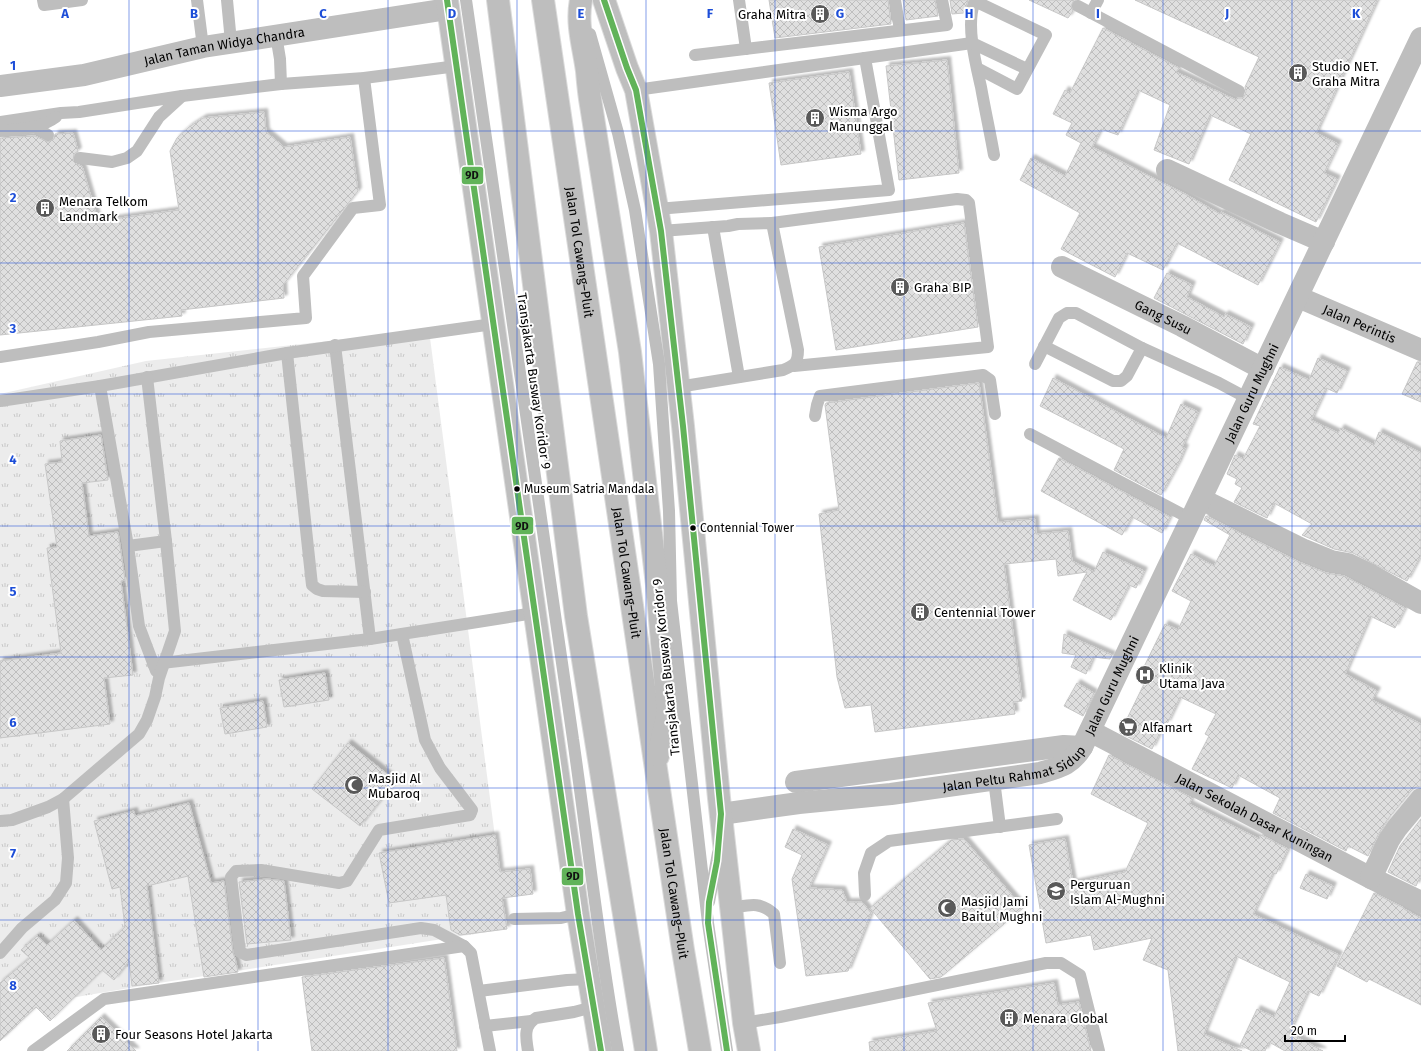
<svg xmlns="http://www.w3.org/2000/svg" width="1421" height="1051" font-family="'Fira Sans',sans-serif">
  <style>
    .park { fill: url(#park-tufts) }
    .building { fill: url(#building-cross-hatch); stroke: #c7c7c7; filter: url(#shadow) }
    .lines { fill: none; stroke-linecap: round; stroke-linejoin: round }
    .trunk-casing { stroke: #dbdbdb; stroke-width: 24 }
    .motorway-casing { stroke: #dbdbdb; stroke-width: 24 }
    .service { stroke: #bebebe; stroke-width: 12 }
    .minor { stroke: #bebebe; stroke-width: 22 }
    .trunk { stroke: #bebebe; stroke-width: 22 }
    .motorway { stroke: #bebebe; stroke-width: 22 }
    .bus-1-casing { stroke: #fff; stroke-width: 9 }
    .bus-1 { stroke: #61b359; stroke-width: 6 }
    .grid { fill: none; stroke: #1d4ed8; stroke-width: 1; stroke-opacity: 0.55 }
    .bus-dot { fill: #000; stroke: #fff; stroke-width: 1.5 }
    .labels { text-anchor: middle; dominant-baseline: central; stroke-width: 4; stroke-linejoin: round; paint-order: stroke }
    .bus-label { font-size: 12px; fill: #000; stroke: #fff; text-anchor: start }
    .poi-label { font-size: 13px; fill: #000; stroke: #fff; text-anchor: start }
    .street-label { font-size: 13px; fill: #000; stroke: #fff }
    .grid-label { font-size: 13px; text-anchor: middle; font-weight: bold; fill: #1d4ed8; stroke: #fff; stroke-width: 4; stroke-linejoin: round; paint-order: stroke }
    .line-badge { stroke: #fff; stroke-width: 1.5 }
    .pale-badge-label { font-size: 11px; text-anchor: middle; font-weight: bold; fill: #111 }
  </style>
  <defs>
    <pattern id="park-tufts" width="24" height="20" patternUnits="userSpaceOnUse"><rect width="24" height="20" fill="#ececec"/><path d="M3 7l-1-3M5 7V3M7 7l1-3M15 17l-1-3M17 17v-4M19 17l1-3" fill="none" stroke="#c9c9c9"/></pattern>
    <pattern id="building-cross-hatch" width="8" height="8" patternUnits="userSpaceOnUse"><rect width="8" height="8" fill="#dfdfdf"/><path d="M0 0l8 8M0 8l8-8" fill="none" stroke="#bebebe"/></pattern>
    <filter id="shadow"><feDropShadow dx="3.5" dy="-3.5" stdDeviation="1" flood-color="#0004"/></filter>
  </defs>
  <rect width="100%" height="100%" fill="#fff"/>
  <polygon class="park" points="429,330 507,929 159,983 0,1010 0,394 146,361"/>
  <g class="building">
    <polygon points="769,0 888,0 891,24 775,38"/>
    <polygon points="903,0 935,0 938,16 906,20"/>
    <polygon points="950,0 968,0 964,13 952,14"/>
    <polygon points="1029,0 1074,0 1071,6 1073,11 1068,18"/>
    <polygon points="1135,0 1377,0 1316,133 1338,144 1324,173 1337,179 1316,222 1229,180 1251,134 1210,115 1189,164 1154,150 1170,105 1138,90 1118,135 1101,129 1092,147 1185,194 1220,214 1221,212 1280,242 1258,285 1177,243 1163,270 1127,253 1115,277 1061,249 1080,213 1020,180 1031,158 1065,176 1081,143 1066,135 1072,123 1053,114 1065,90 1070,93 1103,28 1179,68 1176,72 1236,100 1237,98 1243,98 1245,95 1246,91 1245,87 1259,57"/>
    <polygon points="947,60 959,173 899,180 886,66"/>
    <polygon points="849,72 861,154 781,165 769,83"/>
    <polygon points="264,112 266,132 284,147 350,137 358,191 283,285 284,298 181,310 182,316 0,335 0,138 35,136 48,142 54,139 55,134 73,133 78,151 74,154 73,161 76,164 82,166 98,221 179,210 170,151 177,138 189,127 203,118"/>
    <polygon points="964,223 978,327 836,350 819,247"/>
    <polygon points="1167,273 1192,285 1187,297 1224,317 1225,314 1251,327 1243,344 1154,298"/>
    <polygon points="1318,358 1347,371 1337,393 1326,388 1311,420 1338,433 1341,428 1374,445 1379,432 1421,453 1421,555 1407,581 1353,553 1334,549 1302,535 1312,524 1274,503 1267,518 1234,502 1242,488 1235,484 1237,479 1227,474 1235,455 1243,459 1260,426 1253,424 1280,367 1309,380"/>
    <polygon points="1417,362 1421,362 1421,402 1402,394"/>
    <polygon points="1053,378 1166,438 1181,404 1198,412 1182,447 1185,448 1178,464 1161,495 1114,470 1124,449 1040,406"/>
    <polygon points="979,383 998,522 1035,519 1036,534 1068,531 1072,561 1094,572 1103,552 1144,571 1136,588 1129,585 1111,620 1073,600 1087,572 1058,576 1056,559 1004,564 1022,701 1013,702 1015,714 875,732 871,705 845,708 837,677 819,514 839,510 825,405 826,403"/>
    <polygon points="101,435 108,480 82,483 89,536 118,532 125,580 121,581 133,675 104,678 110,724 0,738 0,661 61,653 47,548 57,547 45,464 62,462 60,441"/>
    <polygon points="1059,458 1170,517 1162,533 1132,517 1122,535 1041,491"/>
    <polygon points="1206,516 1299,562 1326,573 1344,576 1405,608 1395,628 1370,616 1345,674 1377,691 1372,700 1421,724 1421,787 1416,787 1411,791 1387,820 1378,835 1368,856 1348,846 1346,851 1273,813 1280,798 1238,775 1232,788 1192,769 1209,736 1205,734 1216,714 1180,697 1167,724 1165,722 1152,749 1120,733 1145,682 1138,679 1165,624 1178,630 1191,601 1172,591 1191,554 1214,566 1230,535 1204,520"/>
    <polygon points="1064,634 1112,655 1110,659 1093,657 1086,674 1071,667 1076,655 1062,653"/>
    <polygon points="325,673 329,700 284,707 279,680"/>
    <polygon points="1077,683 1094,693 1083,716 1064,706"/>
    <polygon points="263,701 267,727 225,734 220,708"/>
    <polygon points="348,743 396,781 360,826 312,789"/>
    <polygon points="1109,755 1192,798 1189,804 1259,839 1261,835 1288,849 1276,874 1273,873 1253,914 1339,955 1319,996 1308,991 1289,1033 1323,1051 1285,1051 1269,1042 1265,1051 1252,1051 1240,1045 1257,1009 1274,1017 1290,982 1236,956 1204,1034 1242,1051 1178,1051 1168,970 1143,960 1152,938 1094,950 1091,935 1046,943 1029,845 1065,839 1073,883 1125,872 1148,823 1091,794"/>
    <polygon points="189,803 211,883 224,881 233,953 235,958 238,972 204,977 188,876 147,886 159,983 132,986 129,961 114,980 102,970 50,1021 36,1007 0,1041 0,983 30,958 21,950 37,936 47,945 74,920 101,950 125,927 120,887 112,889 94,821 134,811 135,816"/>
    <polygon points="1421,819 1421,875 1416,886 1388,872 1400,846"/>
    <polygon points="793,829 828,845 809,888 842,890 847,902 862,902 871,913 848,971 806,976 792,879 802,855 785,847"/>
    <polygon points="495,835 500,872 530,869 533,894 502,898 507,929 460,935 451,930 446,895 389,903 379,853"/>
    <polygon points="964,839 1023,908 941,977 930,979 870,908 951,840"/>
    <polygon points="1306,874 1333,886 1327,899 1300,888"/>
    <polygon points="267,879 284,881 291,940 247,944 239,882"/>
    <polygon points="1374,893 1404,908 1404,909 1421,918 1421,1005 1369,979 1367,982 1337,966"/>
    <polygon points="444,958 457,1051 312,1051 302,977"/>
    <polygon points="1054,983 1058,1005 1079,1002 1091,1051 870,1051 869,1042 937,1031 928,1003"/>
    <polygon points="101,1017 136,1051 67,1051"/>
  </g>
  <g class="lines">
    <defs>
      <g id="trunk">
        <polyline points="447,0 578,914 601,1051"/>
        <polyline points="604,0 627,68 636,90 661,231 683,426 719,798 744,1023 749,1051"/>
      </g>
      <g id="motorway">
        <polyline points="498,0 576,616 646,1051"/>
        <path id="s6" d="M543,0L656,769L683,950L700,1051"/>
        <path d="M581,0C576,24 584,48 587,71C588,83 589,94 591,105L630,352L657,585L668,712L658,756"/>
      </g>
    </defs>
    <use href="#trunk" class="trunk-casing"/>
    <use href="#motorway" class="motorway-casing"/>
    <g class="service">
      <polyline points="43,0 44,5 82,0"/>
      <polyline points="197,0 203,47"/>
      <polyline points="227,0 231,42"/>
      <path d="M466,0C501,247 537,493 573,739C588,843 599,948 618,1051"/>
      <polyline points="739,0 746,49"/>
      <polyline points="895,0 900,30"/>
      <polyline points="1078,6 1239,91"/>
      <polyline points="1091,13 1098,0"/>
      <polyline points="590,34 618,133 635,210 659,364 669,511 671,601 708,923 727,1051"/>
      <polyline points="276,35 280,59 281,84"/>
      <polyline points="695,55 947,25 942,0"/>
      <path d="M977,68L1017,89L1046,35L979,3L974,4C966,26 976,65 981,87C985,110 990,132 994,155"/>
      <polyline points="636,90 972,43 1027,69"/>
      <polyline points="0,122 61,113 79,112 182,96 281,84 364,78 457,66"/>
      <polyline points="35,127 48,135"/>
      <path d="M0,131C20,129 40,129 56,117"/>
      <polyline points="80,158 112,162 127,158 137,151 159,117 182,96"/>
      <polyline points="657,209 889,190 865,58"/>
      <polyline points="772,223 957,199 966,200 969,203 988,347 794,366"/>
      <polyline points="713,227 739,377"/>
      <path d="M661,231L728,226L738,224L772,223L798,350C798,363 795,365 783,370L678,387"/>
      <polyline points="335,345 370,639"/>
      <polyline points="1044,346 1113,381 1121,381 1127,376 1142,348"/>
      <polyline points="287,353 312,585 317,589 323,591 365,592"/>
      <polyline points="0,357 98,342 149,332 306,318 303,276 353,208 380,205 364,78"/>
      <polyline points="1035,364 1059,318 1067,313 1076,313 1142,348 1219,383 1249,399"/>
      <polyline points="100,386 128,546 139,626 156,671"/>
      <polyline points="0,401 100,386 287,353 493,324"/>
      <polyline points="815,416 817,405 820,396 983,375 990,380 995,414"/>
      <polyline points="1030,434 1191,519"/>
      <polyline points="128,546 166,541"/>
      <polyline points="402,634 425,740 440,768 472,810 470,815 379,830 347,881 339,883 261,870 236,871 231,877 240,952 246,955 421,928 434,930 464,946 471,953 490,1051"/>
      <polyline points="153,664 370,639 534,613"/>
      <polyline points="994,780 1000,827"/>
      <polyline points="0,821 12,820 48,807 63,799 139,734 147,720 155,697 159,678 175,631 166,541 147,377"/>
      <polyline points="865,895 864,873 871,853 889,841 1057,819"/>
      <polyline points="709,902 718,853"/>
      <path d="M732,908C750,905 759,901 774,914L780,963"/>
      <polyline points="514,919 561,918 578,914"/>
      <polyline points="0,953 22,928 55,900 66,883 68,858 63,799"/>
      <polyline points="479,991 567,980 589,979"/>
      <polyline points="744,1023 780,1017 1046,963 1061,963 1080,975 1099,1051"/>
      <polyline points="485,1026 531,1021"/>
      <polyline points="33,1051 104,999 464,946"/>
      <path d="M528,1051C526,1038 523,1026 536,1018L574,1012L593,1007"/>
    </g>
    <g class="minor">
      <path id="s1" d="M0,86L84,75L203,47L448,9"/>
      <polyline points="1167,170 1280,223 1324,242"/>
      <path id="s2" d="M1062,267L1182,326L1263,369"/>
      <path id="s3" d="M1298,297L1421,350"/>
      <polyline points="1202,497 1209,503 1304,550 1331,561 1348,564 1371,575 1421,603"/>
      <path id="s4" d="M1090,731L1371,878L1421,902"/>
      <polyline points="796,782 1064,746 1082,747"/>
      <path id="s5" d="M721,814L799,803L891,794L1040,773C1060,767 1071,765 1082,747L1421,38"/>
      <polyline points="1371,878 1389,840 1397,828 1421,799"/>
    </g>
    <use href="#trunk" class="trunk"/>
    <use href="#motorway" class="motorway"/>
    <defs>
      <g id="bus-1">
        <polyline points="447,0 578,914 601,1051"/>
        <polyline points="604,0 627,68 636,90 661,231 683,426 721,814 717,861 709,902 708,923 727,1051"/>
      </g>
    </defs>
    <use href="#bus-1" class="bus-1-casing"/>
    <use href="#bus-1" class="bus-1"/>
  </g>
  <path class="grid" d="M129,0V1051M258,0V1051M388,0V1051M517,0V1051M646,0V1051M775,0V1051M904,0V1051M1033,0V1051M1163,0V1051M1292,0V1051M0,131H1421M0,263H1421M0,394H1421M0,526H1421M0,657H1421M0,788H1421M0,920H1421"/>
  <defs>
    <symbol id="building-disc" viewBox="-11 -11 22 22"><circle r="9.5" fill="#595959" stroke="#fff"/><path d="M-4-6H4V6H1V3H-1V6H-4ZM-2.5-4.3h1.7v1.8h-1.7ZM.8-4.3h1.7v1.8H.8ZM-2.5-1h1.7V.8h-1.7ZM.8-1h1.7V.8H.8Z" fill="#fff"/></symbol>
    <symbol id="hospital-disc" viewBox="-11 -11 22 22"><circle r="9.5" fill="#595959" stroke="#fff"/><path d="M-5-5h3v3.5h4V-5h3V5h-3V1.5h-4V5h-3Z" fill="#fff"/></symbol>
    <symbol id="supermarket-disc" viewBox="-11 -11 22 22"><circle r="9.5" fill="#595959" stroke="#fff"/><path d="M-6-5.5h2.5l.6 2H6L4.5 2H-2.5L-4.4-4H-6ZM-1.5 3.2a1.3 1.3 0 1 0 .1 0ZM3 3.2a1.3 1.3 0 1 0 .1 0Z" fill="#fff"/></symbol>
    <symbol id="mosque-disc" viewBox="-11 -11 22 22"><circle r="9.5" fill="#595959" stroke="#fff"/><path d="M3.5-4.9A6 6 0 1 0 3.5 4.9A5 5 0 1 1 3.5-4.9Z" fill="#fff"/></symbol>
    <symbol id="school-disc" viewBox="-11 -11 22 22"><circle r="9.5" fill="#595959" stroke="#fff"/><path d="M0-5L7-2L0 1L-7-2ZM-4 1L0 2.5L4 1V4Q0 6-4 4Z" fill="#fff"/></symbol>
  </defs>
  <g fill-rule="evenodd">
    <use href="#building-disc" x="809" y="3" width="22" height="22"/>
    <use href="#building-disc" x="1287" y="62" width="22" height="22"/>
    <use href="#building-disc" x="804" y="107" width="22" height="22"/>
    <use href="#building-disc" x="34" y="197" width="22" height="22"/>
    <use href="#building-disc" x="889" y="276" width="22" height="22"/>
    <use href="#building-disc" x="909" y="601" width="22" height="22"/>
    <use href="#hospital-disc" x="1134" y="664" width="22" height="22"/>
    <use href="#supermarket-disc" x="1117" y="716" width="22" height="22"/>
    <use href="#mosque-disc" x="343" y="774" width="22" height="22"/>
    <use href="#school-disc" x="1045" y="880" width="22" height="22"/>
    <use href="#mosque-disc" x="936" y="897" width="22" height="22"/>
    <use href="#building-disc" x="998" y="1007" width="22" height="22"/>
    <use href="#building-disc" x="90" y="1023" width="22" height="22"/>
  </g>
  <g class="bus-dot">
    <circle cx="517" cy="489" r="3.5"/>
    <circle cx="693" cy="528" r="3.5"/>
  </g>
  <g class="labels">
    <g class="bus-label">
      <text x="524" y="489">Museum Satria Mandala</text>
      <text x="700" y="528">Contennial Tower</text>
    </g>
    <g class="poi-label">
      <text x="806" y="14" text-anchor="end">Graha Mitra</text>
      <text x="1312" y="66">Studio NET.<tspan x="1312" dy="15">Graha Mitra</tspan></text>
      <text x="829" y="111">Wisma Argo<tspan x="829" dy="15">Manunggal</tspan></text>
      <text x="59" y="201">Menara Telkom<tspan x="59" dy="15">Landmark</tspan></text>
      <text x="914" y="287">Graha BIP</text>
      <text x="934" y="612">Centennial Tower</text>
      <text x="1159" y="668">Klinik<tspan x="1159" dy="15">Utama Java</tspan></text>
      <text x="1142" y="727">Alfamart</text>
      <text x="368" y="778">Masjid Al<tspan x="368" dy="15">Mubaroq</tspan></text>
      <text x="1070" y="884">Perguruan<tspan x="1070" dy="15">Islam Al-Mughni</tspan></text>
      <text x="961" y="901">Masjid Jami<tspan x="961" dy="15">Baitul Mughni</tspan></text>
      <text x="1023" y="1018">Menara Global</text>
      <text x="115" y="1034">Four Seasons Hotel Jakarta</text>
    </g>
    <g class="street-label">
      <text stroke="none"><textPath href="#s1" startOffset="228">Jalan Taman Widya Chandra</textPath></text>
      <text stroke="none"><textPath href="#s6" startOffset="255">Jalan Tol Cawang–Pluit</textPath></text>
      <text stroke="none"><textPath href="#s2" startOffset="113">Gang Susu</textPath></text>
      <text stroke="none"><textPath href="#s3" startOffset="67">Jalan Perintis</textPath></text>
      <text transform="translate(534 381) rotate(82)">Transjakarta Busway Koridor 9</text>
      <text stroke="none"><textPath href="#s5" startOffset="765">Jalan Guru Mughni</textPath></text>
      <text stroke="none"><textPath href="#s6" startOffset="579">Jalan Tol Cawang–Pluit</textPath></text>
      <text transform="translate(666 667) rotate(-96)">Transjakarta Busway Koridor 9</text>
      <text stroke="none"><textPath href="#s5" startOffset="441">Jalan Guru Mughni</textPath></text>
      <text stroke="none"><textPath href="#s5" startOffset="298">Jalan Peltu Rahmat Sidup</textPath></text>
      <text stroke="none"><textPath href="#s4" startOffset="186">Jalan Sekolah Dasar Kuningan</textPath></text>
      <text stroke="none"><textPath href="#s6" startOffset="903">Jalan Tol Cawang–Pluit</textPath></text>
    </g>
  </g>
  <g class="grid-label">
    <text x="65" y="18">A</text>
    <text x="194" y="18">B</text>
    <text x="323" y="18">C</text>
    <text x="452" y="18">D</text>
    <text x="581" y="18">E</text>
    <text x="710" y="18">F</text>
    <text x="840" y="18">G</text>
    <text x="969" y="18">H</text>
    <text x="1098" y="18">I</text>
    <text x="1227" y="18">J</text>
    <text x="1356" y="18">K</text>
    <text x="13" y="70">1</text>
    <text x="13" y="202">2</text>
    <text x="13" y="333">3</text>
    <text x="13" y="464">4</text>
    <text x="13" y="596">5</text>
    <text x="13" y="727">6</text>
    <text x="13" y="858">7</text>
    <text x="13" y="990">8</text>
  </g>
  <g class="line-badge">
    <rect x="461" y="166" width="23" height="19" rx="4" fill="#61b359"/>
    <rect x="511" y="516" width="23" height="19" rx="4" fill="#61b359"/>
    <rect x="561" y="867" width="23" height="19" rx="4" fill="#61b359"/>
  </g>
  <g class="pale-badge-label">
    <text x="472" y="179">9D</text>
    <text x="522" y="530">9D</text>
    <text x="573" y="880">9D</text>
  </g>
  <path d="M1285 1035v6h60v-6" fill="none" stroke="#000000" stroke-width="2"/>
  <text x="1291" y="1035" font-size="12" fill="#000000" stroke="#ffffff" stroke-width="3" paint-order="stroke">20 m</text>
</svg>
